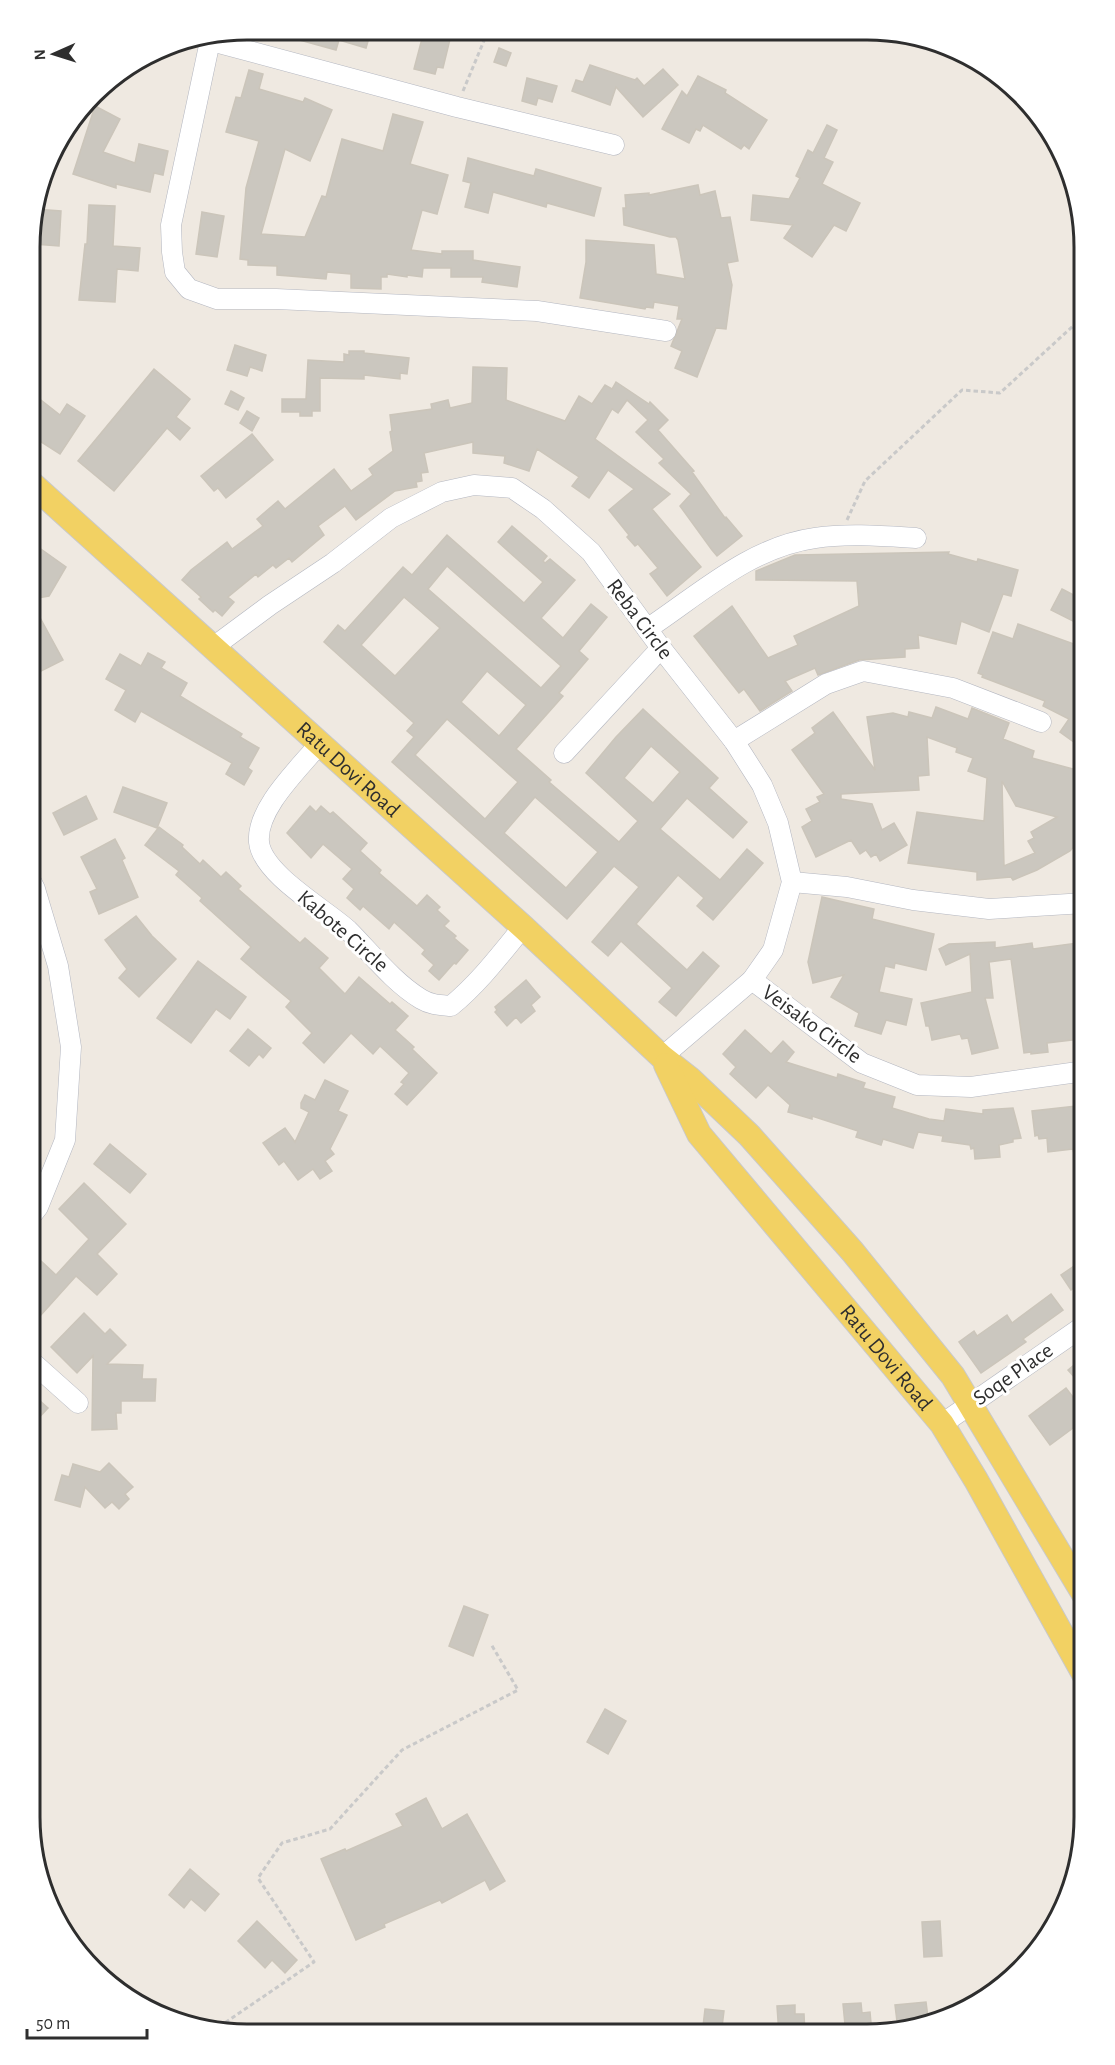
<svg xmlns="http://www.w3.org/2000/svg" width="1115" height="2065" font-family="'Alegreya Sans',sans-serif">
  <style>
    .building { fill: #cbc7bf; stroke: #cbc5ba; stroke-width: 1.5; fill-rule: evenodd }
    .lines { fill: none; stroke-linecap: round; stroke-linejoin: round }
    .minor-casing { stroke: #b4b7c1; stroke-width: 21 }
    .major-casing { stroke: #c9c9c9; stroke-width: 26 }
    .path { stroke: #c9c9c9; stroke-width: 3; stroke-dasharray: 4.5 3; stroke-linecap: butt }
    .minor { stroke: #fff; stroke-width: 20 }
    .major { stroke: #f2d163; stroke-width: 24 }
    .labels { text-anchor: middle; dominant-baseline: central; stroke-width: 6; stroke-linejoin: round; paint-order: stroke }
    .street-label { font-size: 22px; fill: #2e2e2e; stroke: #fff }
    .rim { fill: none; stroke: #2e2e2e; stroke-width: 3 }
  </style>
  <rect width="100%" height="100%" fill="#efe9e1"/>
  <g class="building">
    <polygon points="281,30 350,31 371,31 366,48 339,40 336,50 281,35"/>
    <polygon points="424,31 452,31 443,68 437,67 435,74 414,69"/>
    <polygon points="499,48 511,53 506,66 494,62"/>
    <polygon points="590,65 635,80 637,78 644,86 663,69 678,85 643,117 616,87 610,105 572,91 576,80 583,82"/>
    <polygon points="249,70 263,74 259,89 303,102 305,98 332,110 310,161 285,149 261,234 305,237 322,196 326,197 342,139 383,151 393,114 423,122 410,164 448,175 437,214 422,210 411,250 442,254 442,251 473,251 473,260 520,267 517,287 482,282 483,277 451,277 451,268 423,268 422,277 407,275 407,277 387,274 387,277 381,277 381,289 351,288 351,274 327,272 326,279 277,275 277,266 248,265 248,260 240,259 246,188 259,141 226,132 236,97 241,98"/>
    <polygon points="698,76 726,90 725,93 767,120 749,149 744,145 741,149 703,125 700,131 696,129 689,143 662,129 682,91 687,96"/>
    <polygon points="527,78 557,86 552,102 538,98 536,105 522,101"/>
    <polygon points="95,106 120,119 103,152 135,163 139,144 168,151 163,175 154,173 150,192 116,184 116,188 73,174"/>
    <polygon points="827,125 837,130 824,158 833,162 822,184 860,203 846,231 834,225 812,257 784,238 793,225 751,220 753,195 789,199 800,178 796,176 808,150 813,153"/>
    <polygon points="468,158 534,176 536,169 601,188 594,216 547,203 546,207 493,192 488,213 465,207 471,183 463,181"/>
    <polygon points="698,185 700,195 715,191 721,218 730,217 738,261 727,263 732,285 726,329 716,328 697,377 675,368 682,351 671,346 682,319 677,319 679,306 654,302 653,308 646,307 645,309 580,298 586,262 586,240 654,245 656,274 685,279 678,240 676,237 670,237 624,225 623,208 626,208 625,195 649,193 649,195"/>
    <polygon points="89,205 115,206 113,246 140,248 138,271 117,269 115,302 79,300 85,244 87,244"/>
    <polygon points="35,209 61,211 59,246 34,244 35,224 32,222 32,219"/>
    <polygon points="202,212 224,216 217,257 196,254"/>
    <polygon points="235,345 266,355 262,371 250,367 247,376 227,370"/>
    <polygon points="349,351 364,351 364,353 409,358 407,374 400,373 400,379 364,375 364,379 320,378 320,411 312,411 312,416 300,416 300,412 282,412 282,399 306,399 308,360 344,362 344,354 349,355"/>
    <polygon points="473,367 507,368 506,400 565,421 579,396 592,404 605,385 612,389 616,382 649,404 650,402 668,420 658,430 694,471 692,472 725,518 726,517 742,536 717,556 712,550 680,506 691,494 659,463 664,459 636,432 648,420 627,400 618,413 612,409 595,439 670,494 652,509 701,567 667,596 650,574 658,568 638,544 635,546 627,537 629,535 609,510 634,489 608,470 589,498 572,486 579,477 537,449 529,471 504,463 505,456 473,453 473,442 424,453 428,472 421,473 422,481 416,482 417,487 395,491 356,520 345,506 318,526 324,535 292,562 289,558 276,568 273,565 258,577 256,574 228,597 234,602 222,616 215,610 213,612 199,599 201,597 182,580 191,570 227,542 232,549 263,526 257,519 278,501 285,509 334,469 351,491 373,475 369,469 393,451 390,432 392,431 390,415 432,409 431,404 448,400 450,408 472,403"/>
    <polygon points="154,369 190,399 176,417 190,428 180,440 167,428 114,491 78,461"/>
    <polygon points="231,391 244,398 238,410 225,404"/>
    <polygon points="32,393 60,415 67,404 85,416 60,454 32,436"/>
    <polygon points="247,411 259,418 252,431 240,423"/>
    <polygon points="252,434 273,460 226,498 218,488 214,491 201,476"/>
    <path d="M512,526L547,556L543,561L545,563L550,559L575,580L541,618L563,638L591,604L607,617L579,651L588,659L559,693L563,696L516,749L551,780L549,782L619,842L638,821L586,773L616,737L643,709L718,778L709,788L747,822L733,838L687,798L660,829L720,880L747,849L763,863L713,920L697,906L704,898L678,875L636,924L687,970L703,952L719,966L676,1016L659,1002L672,988L621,941L608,956L592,942L639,887L614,866L567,919L392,762L414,737L407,731L414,723L324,642L338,625L345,631L403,567L412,575L447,535L524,603L543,582L498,542ZM447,566L561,666L541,688L428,589ZM404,597L440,628L395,676L361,645ZM487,671L526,705L499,736L461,702ZM447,719L518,782L485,819L415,755ZM651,746L680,772L653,803L624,778ZM535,797L598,852L566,888L504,833Z"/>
    <polygon points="31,542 66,567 49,596 31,599"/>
    <polygon points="949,552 948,554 977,562 978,559 1018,570 1011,596 1003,594 989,632 961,621 956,644 918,635 919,648 905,649 905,657 859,660 818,675 815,668 785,681 792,691 760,711 744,689 739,693 694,636 732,606 768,658 798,645 794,636 859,606 857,581 756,580 756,571 795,555"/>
    <polygon points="1062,589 1085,601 1085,627 1051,610"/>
    <polygon points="31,601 63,660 31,676"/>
    <polygon points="1018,624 1085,648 1085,750 1060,732 1069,719 1043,706 1045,701 982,677 983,675 978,673 993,632 1013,639"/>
    <polygon points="148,653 165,662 161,668 187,683 180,696 242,734 240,737 259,748 248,768 252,771 244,785 226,774 232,763 141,711 135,722 115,710 126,690 106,679 120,654 141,666"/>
    <path d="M936,707L968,719L972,708L1009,723L1003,739L1034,751L1032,758L1073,769L1085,751V834L1070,851L1037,870L1013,880L1011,877L977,880V872L908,863L917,812L984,821L987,778L968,771L973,758L956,752L957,748L927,737L929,775L918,776L919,790L841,794V799L872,804L882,830L894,823L907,845L880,861L876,854L871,857L866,850L860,854L851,840L816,857L802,827L812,821L806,809L820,802L817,797L824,794L792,750L815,733L812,728L833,712L875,770L867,717L893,713L908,717L909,712L932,718ZM1002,781L1016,806L1057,817L1031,832L1034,838L1028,841L1035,853L1004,866Z"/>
    <polygon points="123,787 167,803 157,828 114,812"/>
    <polygon points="86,796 97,819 64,835 53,813"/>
    <polygon points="310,806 316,812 321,806 330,814 333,812 367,843 360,851 381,870 379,873 417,906 427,895 440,907 437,910 449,921 444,926 456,936 454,938 468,950 456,964 454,963 439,980 429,971 434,965 422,954 425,950 394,922 389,929 363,906 360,910 347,898 354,889 343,879 352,869 323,844 311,858 287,833"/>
    <polygon points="159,827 183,845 182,847 200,864 203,860 221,877 226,872 241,886 238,889 300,943 305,938 328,958 319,968 345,994 359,977 390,1004 392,1002 408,1016 395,1030 414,1047 412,1049 437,1073 407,1105 395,1094 404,1084 401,1082 409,1073 380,1046 373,1054 351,1033 324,1063 303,1043 312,1033 286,1007 291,1001 241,959 251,947 200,901 202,898 176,875 179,871 145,845"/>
    <polygon points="115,839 125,858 122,860 138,897 99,914 90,892 97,889 81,857"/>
    <polygon points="822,897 874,909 872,919 934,934 926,970 895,963 894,968 885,966 879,992 912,999 906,1025 886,1020 881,1034 855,1026 859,1013 831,997 844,975 813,983 808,962"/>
    <polygon points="136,916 152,936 176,959 139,997 119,978 127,969 105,940"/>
    <polygon points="995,942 995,948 1032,943 1033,949 1085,942 1085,1021 1077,1022 1080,1039 1047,1043 1048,1052 1031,1054 1031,1052 1024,1053 1011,959 989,962 993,998 985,998 998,1048 972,1054 968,1038 962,1039 960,1034 932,1040 929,1026 926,1026 921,1003 972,992 970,954 946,965 939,949 949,944"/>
    <polygon points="198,961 246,997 230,1019 216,1009 191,1043 157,1018"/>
    <polygon points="526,980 540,997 531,1005 535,1011 521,1023 516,1017 507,1026 495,1012 497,1010 495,1007"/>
    <polygon points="248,1029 271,1048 263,1058 259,1054 249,1066 230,1051"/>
    <polygon points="745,1030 771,1054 783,1041 794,1052 786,1062 837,1078 838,1074 865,1083 863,1088 895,1097 892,1108 929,1119 944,1121 946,1109 983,1114 983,1110 1013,1108 1021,1138 1013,1139 1013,1142 999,1145 1000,1157 975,1159 974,1148 971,1149 970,1145 942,1141 943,1136 918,1132 913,1148 883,1139 881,1145 856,1137 858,1131 812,1116 812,1119 788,1112 790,1105 768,1085 756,1098 730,1074 736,1067 723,1054"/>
    <polygon points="325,1080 348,1091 338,1111 347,1115 330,1149 334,1154 325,1161 332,1171 320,1179 313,1169 298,1180 284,1161 279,1165 263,1143 285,1128 295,1142 309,1112 301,1108 301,1103 305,1095 315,1100"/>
    <polygon points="1085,1105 1085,1174 1078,1174 1073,1149 1048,1152 1047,1138 1039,1139 1038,1135 1035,1136 1032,1111"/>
    <polygon points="110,1144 146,1174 130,1193 94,1164"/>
    <polygon points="84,1183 126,1224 97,1254 117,1274 97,1295 76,1276 31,1326 31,1271 40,1260 56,1275 89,1239 59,1209"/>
    <polygon points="1080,1262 1085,1270 1085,1280 1071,1290 1061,1275"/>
    <polygon points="1051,1294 1063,1310 1023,1339 1026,1342 981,1373 959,1342 974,1331 977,1336 1007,1315 1012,1323"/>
    <polygon points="84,1313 105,1334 110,1329 126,1345 107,1364 143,1365 142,1379 156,1379 155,1401 121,1401 121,1413 116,1413 117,1429 92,1430 93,1356 77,1373 51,1347"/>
    <polygon points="1085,1356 1085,1389 1068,1370"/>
    <polygon points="1066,1388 1085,1413 1085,1419 1050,1445 1029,1416"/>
    <polygon points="30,1392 48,1408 30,1427"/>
    <polygon points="109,1463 133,1487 125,1494 129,1499 119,1509 112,1502 105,1508 85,1487 80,1507 55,1500 62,1475 69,1477 73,1464 100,1472"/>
    <polygon points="464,1606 488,1615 473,1656 449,1646"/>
    <polygon points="605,1709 626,1721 608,1754 587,1742"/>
    <polygon points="426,1798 442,1829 467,1814 505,1881 490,1890 485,1880 442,1903 440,1900 384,1924 385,1927 356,1940 321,1859 345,1849 346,1851 403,1826 396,1814"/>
    <polygon points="190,1869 219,1894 205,1911 191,1899 184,1908 169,1895"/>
    <polygon points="257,1921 297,1960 285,1973 272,1960 265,1968 238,1941"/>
    <polygon points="940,1921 942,1956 924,1957 922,1922"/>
    <polygon points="926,2002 929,2025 898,2030 895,2005"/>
    <polygon points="861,2003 862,2013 870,2012 872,2034 846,2035 843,2004"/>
    <polygon points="795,2005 795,2014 804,2014 805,2035 779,2035 777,2006"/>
    <polygon points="705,2009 724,2011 721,2035 702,2035"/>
  </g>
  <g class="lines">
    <defs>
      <g id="minor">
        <polyline points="204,39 457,107 614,145"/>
        <polyline points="210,41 171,225 172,252 175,272 189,289 217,299 276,299 537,311 666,331"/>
        <path d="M647,629C700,594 750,547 815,538C847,533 884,536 916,538"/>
        <polyline points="212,648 270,605 333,563 391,518 442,492 474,485 512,488 543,509 591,552 661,648 734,741 762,785 778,823 792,882 773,950 752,980 662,1057"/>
        <polyline points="734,741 826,684 863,671 953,688 1041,722"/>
        <path d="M320,743C300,768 256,808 259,842C262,874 325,909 348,930C371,953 393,982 421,999C431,1005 439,1005 451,1006C479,983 500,955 523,927"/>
        <polyline points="564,753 661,648"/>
        <polyline points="792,882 847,887 913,900 989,909 1085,903"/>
        <polyline points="752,980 862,1063 917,1085 971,1087 1085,1071"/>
        <polyline points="31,1216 38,1207 65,1140 71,1047 58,966 35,889 31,881"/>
        <polyline points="31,1361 78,1403"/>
        <polyline points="942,1424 1085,1325"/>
      </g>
      <g id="major">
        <path id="s1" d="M32,484L523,927L662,1057L690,1079L749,1135L852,1251L953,1376L1085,1596"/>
        <path id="s2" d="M666,1065L699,1134L942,1424L976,1480L1085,1676"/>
      </g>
    </defs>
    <use href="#minor" class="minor-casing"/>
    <use href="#major" class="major-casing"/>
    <g class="path">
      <polyline points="463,91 488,31"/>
      <polyline points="847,520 865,481 962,390 1000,393 1085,315"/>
      <polyline points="213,2031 314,1962 258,1878 282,1843 330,1829 402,1750 518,1690 491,1644"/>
    </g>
    <use href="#minor" class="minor"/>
    <use href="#major" class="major"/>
  </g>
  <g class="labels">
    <g class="street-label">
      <text transform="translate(640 619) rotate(53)">Reba Circle</text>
      <text stroke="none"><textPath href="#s1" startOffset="426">Ratu Dovi Road</textPath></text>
      <text transform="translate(343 931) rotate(41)">Kabote Circle</text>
      <text transform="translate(812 1024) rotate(36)">Veisako Circle</text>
      <text stroke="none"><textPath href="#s2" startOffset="368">Ratu Dovi Road</textPath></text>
      <text transform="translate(1013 1374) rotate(-35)">Soqe Place</text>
    </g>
  </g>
  <path d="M0 0H1115V2065H0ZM247 40H867A207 207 0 0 1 1074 247V1817A207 207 0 0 1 867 2024H247A207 207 0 0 1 40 1817V247A207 207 0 0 1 247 40Z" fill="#fff" fill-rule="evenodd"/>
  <path class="rim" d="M247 40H867A207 207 0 0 1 1074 247V1817A207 207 0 0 1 867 2024H247A207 207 0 0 1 40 1817V247A207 207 0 0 1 247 40Z"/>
  <g transform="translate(54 54) rotate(267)" stroke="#ffffff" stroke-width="4.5" paint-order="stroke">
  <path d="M0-4.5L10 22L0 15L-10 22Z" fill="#2e2e2e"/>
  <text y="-9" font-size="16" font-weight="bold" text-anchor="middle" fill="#2e2e2e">N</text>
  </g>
  <path d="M27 2029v9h120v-9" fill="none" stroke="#2e2e2e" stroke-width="3"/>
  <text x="36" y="2029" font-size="18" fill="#2e2e2e" stroke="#ffffff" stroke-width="4.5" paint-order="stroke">50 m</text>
</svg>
